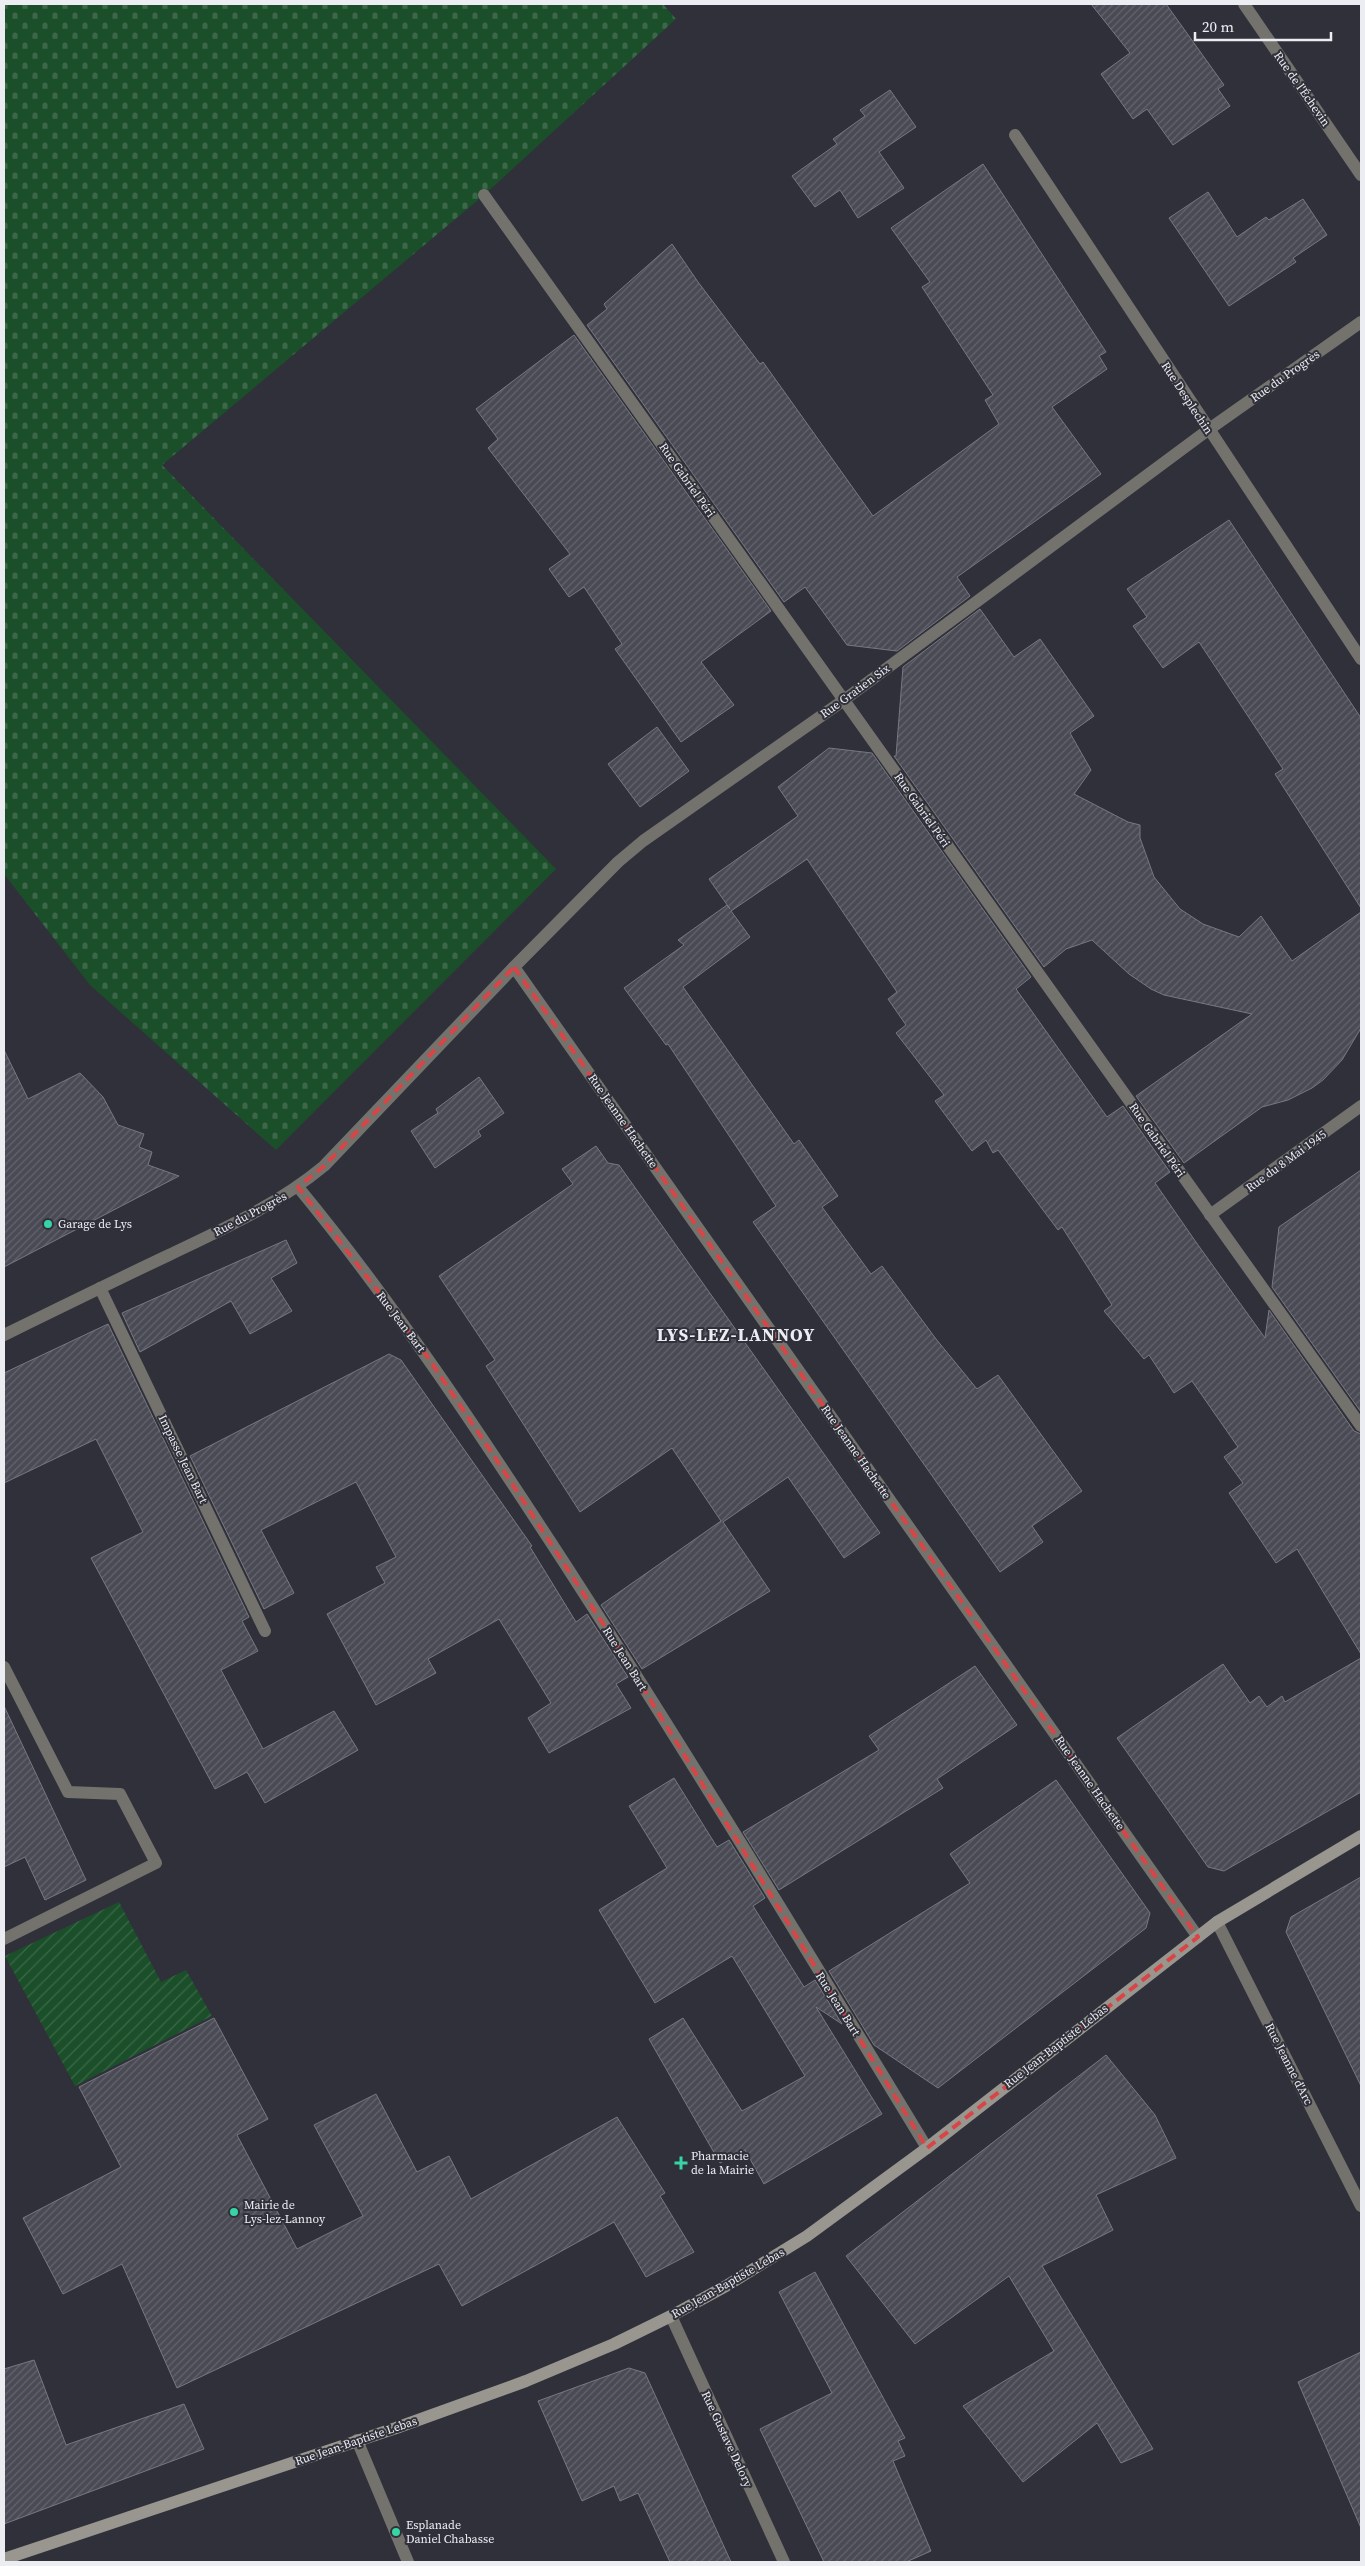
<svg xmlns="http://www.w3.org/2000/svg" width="1365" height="2566" font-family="'Source Serif 4',serif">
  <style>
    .cemetery { fill: url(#cemetery-stones) }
    .garden { fill: url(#garden-furrows) }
    .building { fill: url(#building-hatch); stroke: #777883 }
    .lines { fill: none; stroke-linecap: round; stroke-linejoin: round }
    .lane { stroke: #73726d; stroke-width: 12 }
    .street { stroke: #73726d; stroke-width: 12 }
    .secondary { stroke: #98968e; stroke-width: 12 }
    .marked { fill: none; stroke: #d94546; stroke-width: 4; stroke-dasharray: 10 6; stroke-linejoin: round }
    .poi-dot { fill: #37d4a6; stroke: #2f3039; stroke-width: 2 }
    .labels { text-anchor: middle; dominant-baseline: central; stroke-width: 4; stroke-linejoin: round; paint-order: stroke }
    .street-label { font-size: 12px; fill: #ececf3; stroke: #2f3039 }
    .poi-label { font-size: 12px; fill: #ececf3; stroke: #2f3039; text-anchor: start }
    .district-label { font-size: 18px; font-weight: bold; letter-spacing: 1px; fill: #ececf3; stroke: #2f3039 }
  </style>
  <defs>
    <pattern id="cemetery-stones" width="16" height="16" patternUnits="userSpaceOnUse" patternTransform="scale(1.25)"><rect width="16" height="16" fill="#1b4f2a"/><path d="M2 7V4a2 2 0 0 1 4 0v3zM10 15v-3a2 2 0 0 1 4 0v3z" fill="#3c6849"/></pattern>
    <pattern id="garden-furrows" width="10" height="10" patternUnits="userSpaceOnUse" patternTransform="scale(1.25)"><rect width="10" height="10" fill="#1b4f2a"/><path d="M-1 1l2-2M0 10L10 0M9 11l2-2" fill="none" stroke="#3c6849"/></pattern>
    <pattern id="building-hatch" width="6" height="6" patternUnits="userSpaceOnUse" patternTransform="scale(1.25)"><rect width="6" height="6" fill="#494a54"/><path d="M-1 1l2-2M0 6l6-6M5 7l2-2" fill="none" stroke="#63646d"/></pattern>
  </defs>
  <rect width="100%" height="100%" fill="#2f3039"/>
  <polygon class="cemetery" points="4,4 663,4 676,19 484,195 162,465 556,869 276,1150 90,985 4,874"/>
  <polygon class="garden" points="119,1902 161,1982 186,1970 212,2016 75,2086 5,1956"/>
  <g class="building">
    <polygon points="1091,4 1166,4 1224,85 1218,89 1230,106 1173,145 1147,109 1133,119 1101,74 1130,53"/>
    <polygon points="890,90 916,127 879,152 904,188 858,218 840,190 815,207 792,176 837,144 833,139 865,116 860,110"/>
    <polygon points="983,164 1106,352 1099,356 1107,369 1052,407 1101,474 957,577 970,596 897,651 847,645 805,587 784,602 587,325 607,309 604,304 672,244 698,282 760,364 763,362 873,516 999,424 985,400 993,395 922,287 930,282 891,228"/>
    <polygon points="1208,192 1237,237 1266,217 1269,220 1303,199 1327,235 1293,258 1296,262 1229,306 1169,218"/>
    <polygon points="574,335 771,611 701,662 734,705 681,742 615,649 622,644 584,587 569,597 549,569 570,554 488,448 498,439 476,409"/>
    <polygon points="1229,520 1361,718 1361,908 1275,774 1283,769 1199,642 1163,668 1133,626 1147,617 1127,589"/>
    <polygon points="980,609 1014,657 1040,639 1094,716 1070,733 1091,770 1074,794 1128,822 1140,825 1140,838 1154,877 1180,909 1203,924 1239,937 1261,916 1292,961 1361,912 1361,1028 1342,1060 1323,1080 1312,1088 1288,1100 1262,1107 1184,1163 1136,1096 1252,1014 1164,995 1151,989 1129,974 1092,940 1066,949 1044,967 894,756 896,756 903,667"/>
    <polygon points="657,727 689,771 640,807 608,764"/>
    <polygon points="829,748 872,753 1031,977 1016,989 1107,1117 1123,1106 1170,1172 1155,1183 1198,1245 1265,1338 1269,1310 1354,1431 1361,1434 1361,1654 1297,1549 1276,1563 1229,1493 1243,1483 1224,1457 1238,1447 1192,1381 1174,1393 1149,1355 1144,1359 1104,1311 1112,1305 1062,1227 1058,1230 998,1150 993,1153 986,1140 972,1151 935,1101 944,1095 896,1033 906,1025 888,999 897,992 807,859 731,911 750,937 683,987 794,1144 799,1140 838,1196 822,1207 871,1274 882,1266 936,1339 977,1389 998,1375 1082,1491 1032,1526 1043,1542 1000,1572 753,1222 776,1206 668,1044 666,1045 624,988 684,945 678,940 727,905 730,909 709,879 798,816 778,787"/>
    <polygon points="4,1050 28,1099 80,1073 103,1097 118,1125 144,1134 139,1147 152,1152 148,1165 179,1176 4,1267"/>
    <polygon points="479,1077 504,1113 478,1131 481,1136 435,1168 411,1131 438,1113 436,1109"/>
    <polygon points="596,1146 608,1163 619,1165 880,1533 844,1558 788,1477 723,1522 770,1591 642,1669 601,1605 721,1521 672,1448 580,1512 486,1366 495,1360 439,1276 573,1184 562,1169"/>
    <polygon points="1361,1170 1361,1412 1272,1287 1279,1227"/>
    <polygon points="286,1240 297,1263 271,1278 292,1311 250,1334 231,1301 140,1352 122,1313"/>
    <polygon points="108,1324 249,1617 242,1621 258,1651 221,1670 263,1749 334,1711 358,1750 265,1803 247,1772 215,1789 91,1558 143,1532 96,1439 4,1483 4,1373"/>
    <polygon points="389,1354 401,1360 532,1546 530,1547 576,1622 587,1614 628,1677 616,1684 631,1708 549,1753 528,1718 551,1703 499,1619 428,1659 436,1673 376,1705 327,1614 385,1583 376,1567 396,1557 356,1482 261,1530 294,1593 264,1609 190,1456"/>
    <polygon points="1361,1658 1361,1792 1224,1871 1208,1867 1117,1738 1223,1664 1250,1703 1259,1696 1267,1707 1282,1696 1285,1702"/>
    <polygon points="975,1666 1017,1725 937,1779 943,1788 779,1890 743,1832 879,1750 869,1736"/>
    <polygon points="4,1706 86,1880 45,1900 25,1857 4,1867"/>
    <polygon points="674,1778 717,1847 729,1840 765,1898 753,1906 804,1987 815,1980 842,2024 816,2007 882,2114 764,2184 745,2150 720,2163 649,2039 683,2018 742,2111 805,2076 732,1956 655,2003 599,1910 667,1868 629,1806"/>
    <polygon points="1056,1780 1150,1913 1146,1928 938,2088 874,2045 829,1971 970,1883 950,1854"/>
    <polygon points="1361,1877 1361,2086 1286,1932 1291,1917"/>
    <polygon points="214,2018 268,2119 237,2135 297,2249 363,2216 314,2125 376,2094 417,2172 449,2156 471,2199 617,2117 665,2193 660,2196 694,2252 646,2277 614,2222 462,2306 439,2264 177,2388 122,2264 63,2294 23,2218 121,2167 79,2087"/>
    <polygon points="1106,2055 1155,2115 1176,2158 1096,2195 1113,2230 1042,2266 1153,2449 1121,2463 1097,2423 1023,2482 963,2406 1054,2351 1009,2276 915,2344 846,2256"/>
    <polygon points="815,2272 905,2438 898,2441 905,2456 893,2461 931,2551 906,2562 824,2562 760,2429 832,2393 779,2292"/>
    <polygon points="1361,2352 1361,2528 1298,2382"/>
    <polygon points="34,2360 66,2445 184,2404 204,2449 4,2524 4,2369"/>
    <polygon points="629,2368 645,2373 731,2562 670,2562 638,2493 620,2501 614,2486 582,2501 538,2401"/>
  </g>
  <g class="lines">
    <g class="lane">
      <polyline points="100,1288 265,1631"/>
      <polyline points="4,1667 68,1792 120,1794 156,1863 4,1939"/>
      <polyline points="357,2440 408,2562"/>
    </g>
    <g class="street">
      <polyline points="1244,4 1361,175"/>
      <polyline points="1015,135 1361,659"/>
      <polyline points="484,195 1361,1426"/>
      <polyline points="514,967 1198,1937"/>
      <path d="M298,1187C396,1306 481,1435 565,1564C689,1756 808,1952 927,2148"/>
      <polyline points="1210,1215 1361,1106"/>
      <path d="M4,1335C59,1308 114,1281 169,1255C223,1229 277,1205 324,1166L514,967L618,862L643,841L844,700L1208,430L1361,322"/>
      <polyline points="1217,1922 1361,2206"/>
      <polyline points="671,2316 784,2562"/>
    </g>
    <polyline class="secondary" points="4,2559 396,2428 526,2381 614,2344 671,2316 726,2286 807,2236 927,2148 1217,1922 1361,1836"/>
  </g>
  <path class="marked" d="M514,967L1198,1937L927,2148L609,1633L498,1462L423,1350L298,1187L324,1166Z"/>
  <g class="poi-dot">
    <circle cx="48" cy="1224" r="5"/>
    <path d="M678.5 2155.5h5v5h5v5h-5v5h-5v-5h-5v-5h5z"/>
    <circle cx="234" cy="2212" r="5"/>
    <circle cx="396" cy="2532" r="5"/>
  </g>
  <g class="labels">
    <g class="street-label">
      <text transform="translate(1302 89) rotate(55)">Rue de l'Échevin</text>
      <text transform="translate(1285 376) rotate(-35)">Rue du Progrès</text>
      <text transform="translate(1187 398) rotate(57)">Rue Desplechin</text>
      <text transform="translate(687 480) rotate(55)">Rue Gabriel Péri</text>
      <text transform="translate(855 691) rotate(-36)">Rue Gratien Six</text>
      <text transform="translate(922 810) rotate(55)">Rue Gabriel Péri</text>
      <text transform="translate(623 1121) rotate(55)">Rue Jeanne Hachette</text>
      <text transform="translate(1157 1140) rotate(55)">Rue Gabriel Péri</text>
      <text transform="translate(1286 1161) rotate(-36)">Rue du 8 Mai 1945</text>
      <text transform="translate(250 1214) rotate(-28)">Rue du Progrès</text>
      <text transform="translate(401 1322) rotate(53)">Rue Jean Bart</text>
      <text transform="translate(856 1452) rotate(55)">Rue Jeanne Hachette</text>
      <text transform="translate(183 1459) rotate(64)">Impasse Jean Bart</text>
      <text transform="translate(625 1659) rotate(58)">Rue Jean Bart</text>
      <text transform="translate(1090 1783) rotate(55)">Rue Jeanne Hachette</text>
      <text transform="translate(838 2004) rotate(58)">Rue Jean Bart</text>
      <text transform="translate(1056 2046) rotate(-38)">Rue Jean-Baptiste Lebas</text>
      <text transform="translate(1289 2064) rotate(63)">Rue Jeanne d'Arc</text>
      <text transform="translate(728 2283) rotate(-30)">Rue Jean-Baptiste Lebas</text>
      <text transform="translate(727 2439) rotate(65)">Rue Gustave Delory</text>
      <text transform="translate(356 2441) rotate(-19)">Rue Jean-Baptiste Lebas</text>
    </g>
    <g class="poi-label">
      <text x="58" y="1224">Garage de Lys</text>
      <text x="691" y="2156">Pharmacie<tspan x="691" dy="14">de la Mairie</tspan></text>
      <text x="244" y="2205">Mairie de<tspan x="244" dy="14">Lys-lez-Lannoy</tspan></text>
      <text x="406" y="2525">Esplanade<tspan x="406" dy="14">Daniel Chabasse</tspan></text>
    </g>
    <g class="district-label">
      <text x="736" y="1334">LYS-LEZ-LANNOY</text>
    </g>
  </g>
  <rect width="1365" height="2566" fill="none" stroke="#ececf3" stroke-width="10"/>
  <path d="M1195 32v8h136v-8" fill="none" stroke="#ececf3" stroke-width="2.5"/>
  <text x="1202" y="32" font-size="15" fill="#ececf3" stroke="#2f3039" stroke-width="4" paint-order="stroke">20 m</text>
</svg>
